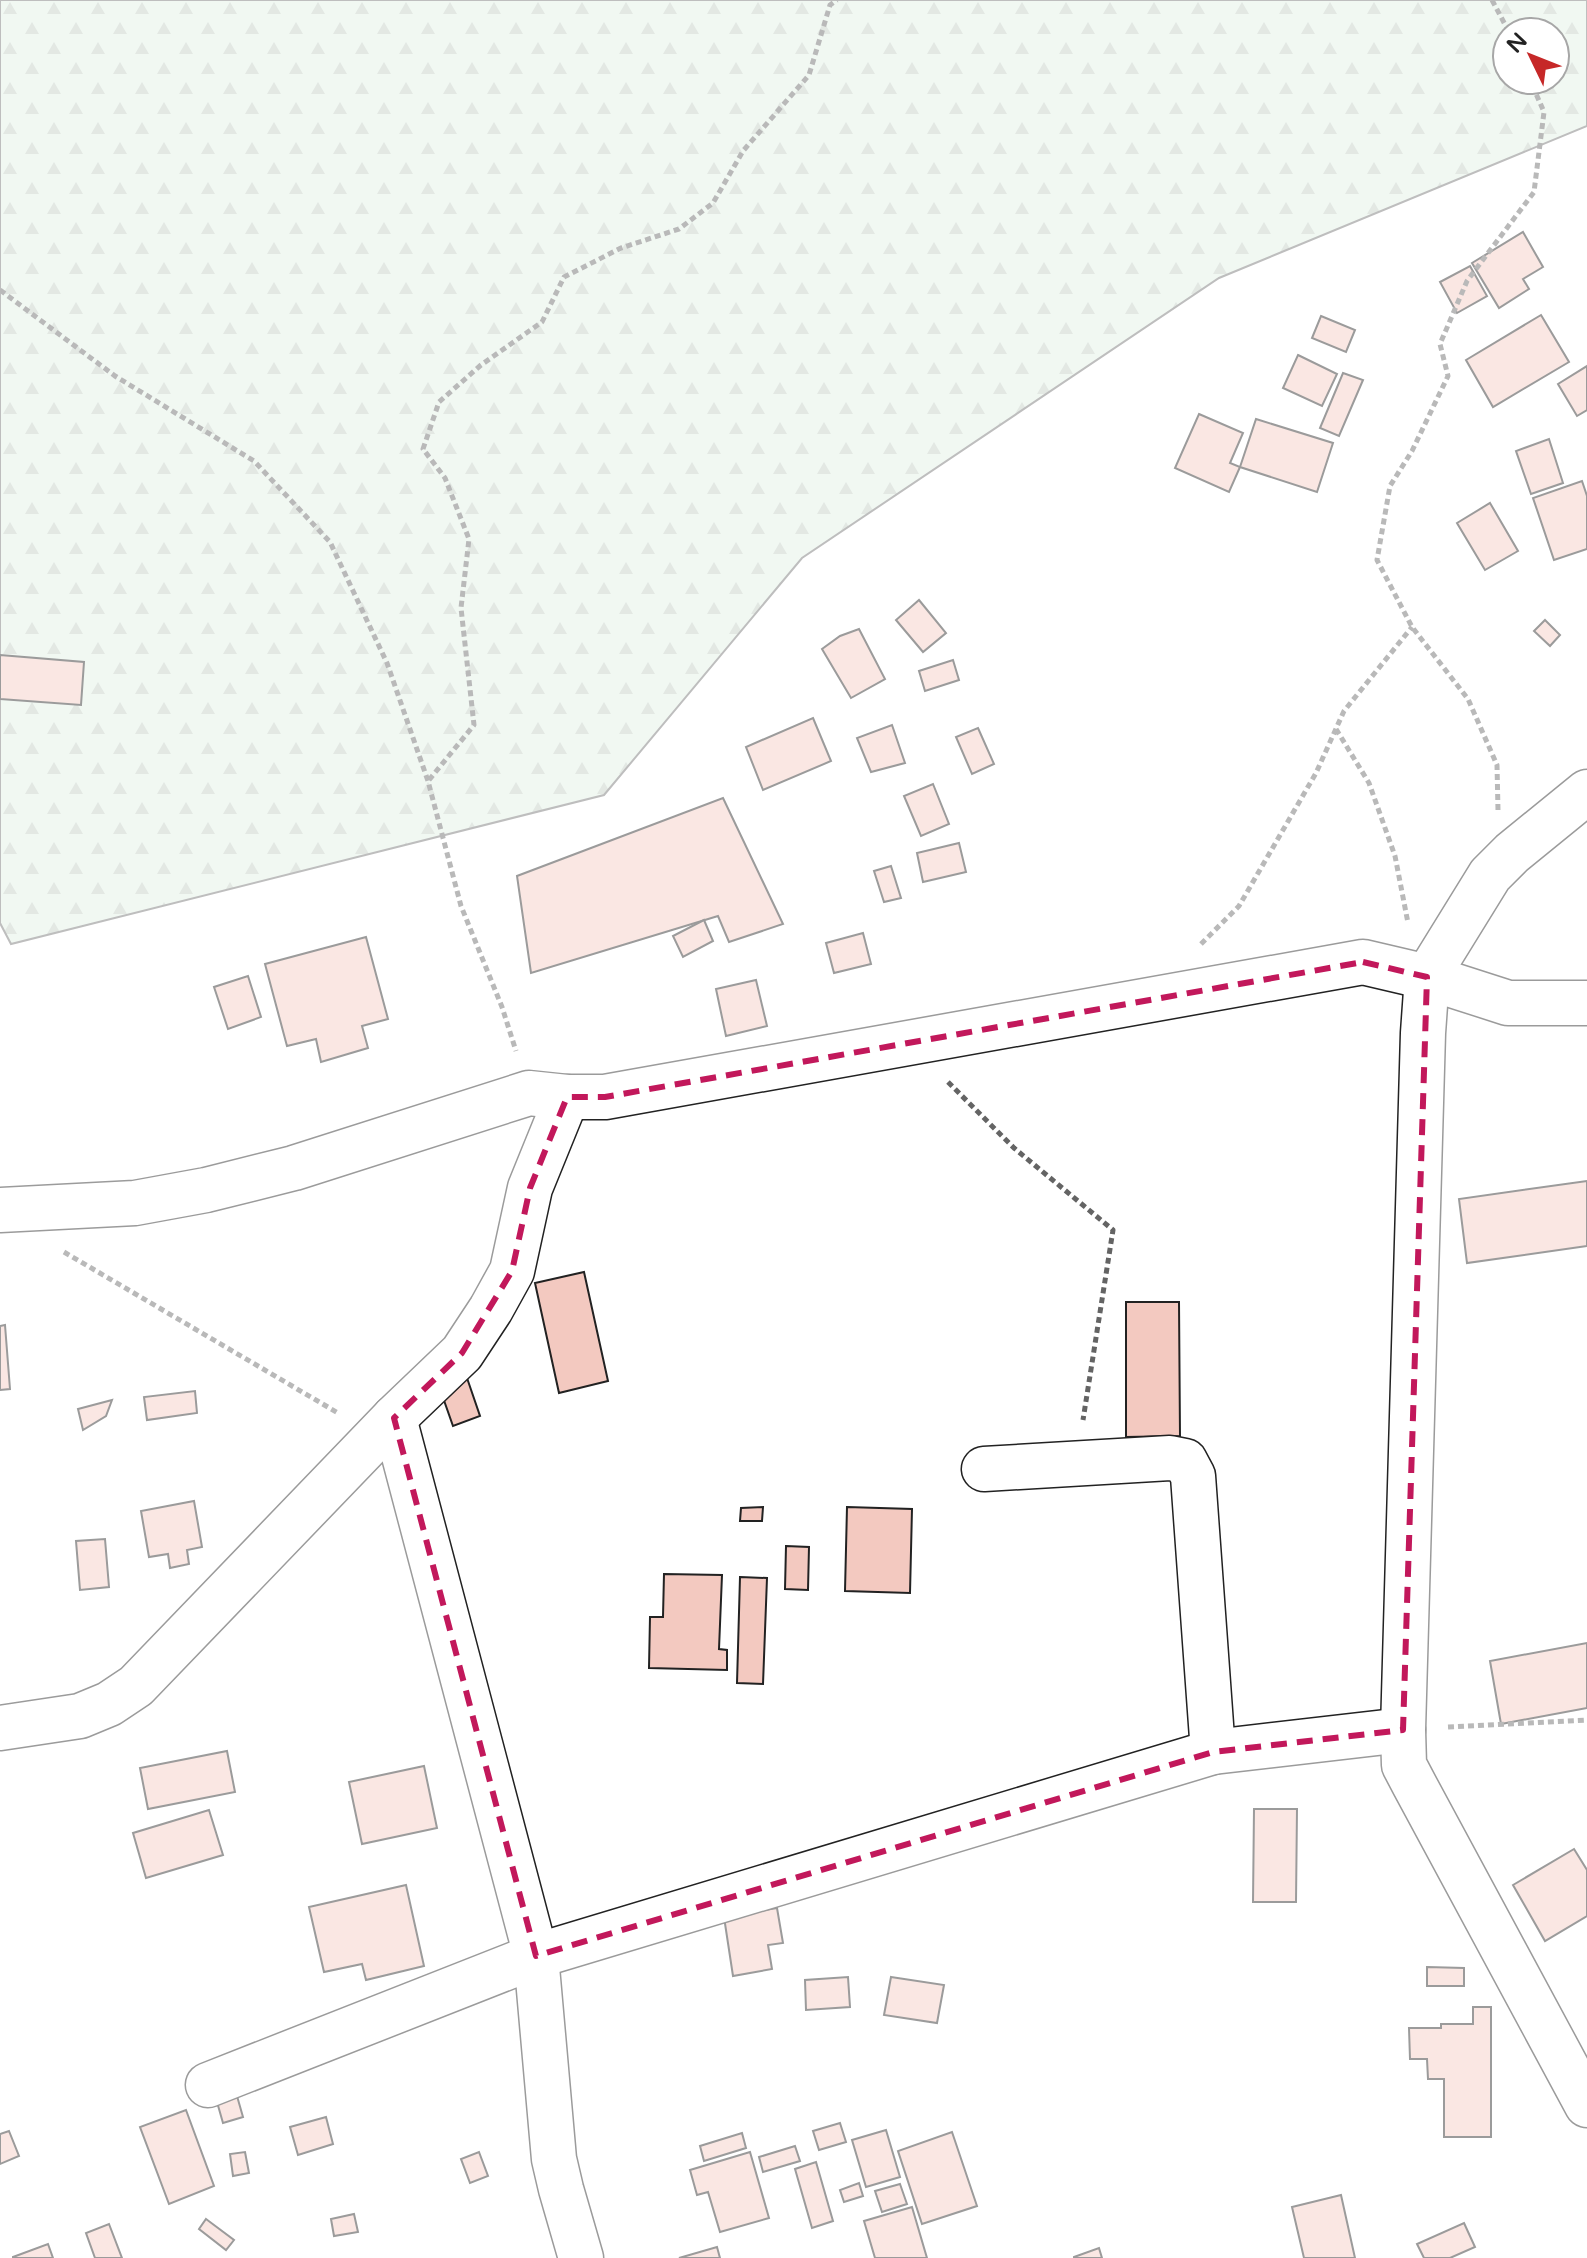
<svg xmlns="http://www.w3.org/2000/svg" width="1587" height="2258" font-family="'Varela Round',sans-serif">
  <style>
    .forest { fill: url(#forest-firs); stroke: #6f6f6f; stroke-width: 2; fill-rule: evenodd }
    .building { fill: #f3c9c0; stroke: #222; stroke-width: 2 }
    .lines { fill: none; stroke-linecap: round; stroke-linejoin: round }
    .minor-casing { stroke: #222; stroke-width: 47 }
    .major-casing { stroke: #222; stroke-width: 47 }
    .path { stroke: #646464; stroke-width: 5; stroke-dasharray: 6 4; stroke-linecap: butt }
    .minor { stroke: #fff; stroke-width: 44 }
    .major { stroke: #fff; stroke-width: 44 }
    .marked { fill: none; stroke: #c2185b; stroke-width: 6; stroke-dasharray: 16 10; stroke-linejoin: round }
  </style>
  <defs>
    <pattern id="forest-firs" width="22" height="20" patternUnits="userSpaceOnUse" patternTransform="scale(2)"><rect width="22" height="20" fill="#e0efe3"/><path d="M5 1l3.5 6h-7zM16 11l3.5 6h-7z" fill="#c0cdc2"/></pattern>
  </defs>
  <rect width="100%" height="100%" fill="#fff"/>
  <path class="forest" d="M0,0H1587V126L1219,278L802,558L604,795L11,944L0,923ZM1507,32H1555V80H1507Z"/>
  <g class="building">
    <polygon points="1523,232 1543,267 1523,279 1529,289 1499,308 1472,263"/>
    <polygon points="1470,266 1487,296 1457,313 1440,282"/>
    <polygon points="1541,315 1569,362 1493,407 1466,360"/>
    <polygon points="1321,316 1355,330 1346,352 1312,338"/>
    <polygon points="1298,355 1337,374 1322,406 1283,388"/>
    <polygon points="1587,366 1587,410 1577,416 1558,384"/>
    <polygon points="1343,373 1363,380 1339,436 1320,428"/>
    <polygon points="1199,414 1243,433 1230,463 1240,467 1229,492 1175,468"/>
    <polygon points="1256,419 1333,443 1317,492 1240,467"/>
    <polygon points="1549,439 1563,483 1531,494 1516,451"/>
    <polygon points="1582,481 1587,496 1587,549 1554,560 1533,498"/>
    <polygon points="1490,503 1518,551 1485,570 1457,523"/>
    <polygon points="919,600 946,633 923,652 896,620"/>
    <polygon points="1545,620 1560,635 1550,646 1534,631"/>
    <polygon points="859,629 885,679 851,698 822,649 840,636"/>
    <polygon points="0,655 84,662 81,705 0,699"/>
    <polygon points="953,660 959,680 925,691 919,671"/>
    <polygon points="813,718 831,761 763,790 746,747"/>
    <polygon points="892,725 905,763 871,772 857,738"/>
    <polygon points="978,728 994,764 972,774 956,737"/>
    <polygon points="933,784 949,824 921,836 904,796"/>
    <polygon points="723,798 783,924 729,942 718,916 531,973 517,876"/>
    <polygon points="959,843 966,872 923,882 917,853"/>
    <polygon points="891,866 901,898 884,902 874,871"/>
    <polygon points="704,920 713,941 683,957 673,936"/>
    <polygon points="863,933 871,964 834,973 826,943"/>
    <polygon points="366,937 388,1019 362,1026 368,1048 321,1062 316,1039 287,1046 265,964"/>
    <polygon points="248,976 261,1017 228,1029 214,987"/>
    <polygon points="756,980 767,1026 726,1036 716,989"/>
    <polygon points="1587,1181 1587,1246 1467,1263 1459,1199"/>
    <polygon points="584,1272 608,1381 559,1393 535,1283"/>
    <polygon points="1126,1302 1179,1302 1180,1436 1126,1437"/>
    <polygon points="5,1325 10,1389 0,1390 0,1326"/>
    <polygon points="467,1378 480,1416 453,1426 440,1389"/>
    <polygon points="195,1391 197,1413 147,1420 144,1397"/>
    <polygon points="112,1400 106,1416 83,1430 78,1409"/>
    <polygon points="194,1501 202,1547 187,1550 189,1564 170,1568 168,1554 149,1557 141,1511"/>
    <polygon points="763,1507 762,1521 740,1521 741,1508"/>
    <polygon points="847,1507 912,1509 910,1593 845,1591"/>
    <polygon points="105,1539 109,1587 80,1590 76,1541"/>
    <polygon points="786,1546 809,1547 808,1590 785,1589"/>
    <polygon points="664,1574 722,1575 719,1649 727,1650 727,1670 649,1668 650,1617 663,1617"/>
    <polygon points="740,1577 767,1578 763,1684 737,1683"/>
    <polygon points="1587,1643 1587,1708 1501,1724 1490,1661"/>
    <polygon points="227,1751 235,1792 148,1809 140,1768"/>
    <polygon points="424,1766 437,1828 362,1844 349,1782"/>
    <polygon points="1254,1809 1297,1809 1296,1902 1253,1902"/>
    <polygon points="209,1810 223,1855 146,1878 133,1833"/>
    <polygon points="1574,1849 1587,1870 1587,1916 1545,1941 1513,1885"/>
    <polygon points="406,1885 424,1966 366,1980 362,1964 324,1972 309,1907"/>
    <polygon points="777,1908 783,1943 768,1945 772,1969 733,1976 724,1917"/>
    <polygon points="1427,1967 1464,1968 1464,1986 1427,1986"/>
    <polygon points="848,1977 850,2007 806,2010 805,1980"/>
    <polygon points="891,1977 944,1985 937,2023 884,2015"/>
    <polygon points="1473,2007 1491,2007 1491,2137 1444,2137 1444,2079 1428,2079 1427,2059 1410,2059 1409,2028 1441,2028 1441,2024 1473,2024"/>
    <polygon points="237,2096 243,2117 223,2123 217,2102"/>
    <polygon points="186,2110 214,2186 169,2204 140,2127"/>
    <polygon points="326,2117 333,2144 298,2155 290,2127"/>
    <polygon points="840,2123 846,2142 819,2150 813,2131"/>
    <polygon points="886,2130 900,2177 866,2187 852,2140"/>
    <polygon points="9,2131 19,2156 0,2164 0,2134"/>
    <polygon points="952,2132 977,2206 922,2224 898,2151"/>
    <polygon points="742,2133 746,2148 704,2161 700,2146"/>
    <polygon points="795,2146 800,2161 763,2172 759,2157"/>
    <polygon points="245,2152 249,2173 233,2176 230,2154"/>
    <polygon points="479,2152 488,2176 470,2183 461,2159"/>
    <polygon points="750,2152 769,2218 720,2232 708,2192 697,2195 690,2170"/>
    <polygon points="816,2162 833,2221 812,2228 795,2169"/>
    <polygon points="859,2183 863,2196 844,2202 840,2190"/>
    <polygon points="900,2184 907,2204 882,2212 875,2191"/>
    <polygon points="1341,2195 1355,2258 1304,2258 1292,2207"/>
    <polygon points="912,2207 927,2258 875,2258 864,2221"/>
    <polygon points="354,2214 358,2232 334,2236 331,2219"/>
    <polygon points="206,2219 234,2240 226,2250 199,2229"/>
    <polygon points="1464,2223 1475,2247 1450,2258 1424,2258 1417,2244"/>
    <polygon points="109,2224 122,2258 95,2258 86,2233"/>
    <polygon points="48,2244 53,2258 13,2258 13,2257"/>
    <polygon points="717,2247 720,2258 679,2258"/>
    <polygon points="1099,2248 1102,2258 1074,2258 1074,2257"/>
  </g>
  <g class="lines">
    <defs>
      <g id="minor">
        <polyline points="0,1210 135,1203 206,1190 294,1168 529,1093 567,1097 605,1097 1363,962 1427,977 1508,1003 1587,1003"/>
        <polyline points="394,1418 536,1956 554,2159 561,2189 581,2258"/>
        <polyline points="984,1469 1170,1458 1185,1461 1193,1476 1213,1752"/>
        <polyline points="0,1728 80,1716 109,1704 136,1686 394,1418 462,1353 491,1309 512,1271 530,1188 567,1097"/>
        <polyline points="208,2085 536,1956 1213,1752 1403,1730"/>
      </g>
      <polyline id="major" points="1587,792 1512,853 1490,875 1427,977 1423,1033 1403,1730 1404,1765 1414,1784 1587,2105"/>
    </defs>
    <use href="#minor" class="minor-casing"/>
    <use href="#major" class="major-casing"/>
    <g class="path">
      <polyline points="1492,0 1509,32"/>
      <polyline points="0,290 115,376 254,461 330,542 387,663 428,781 461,906 502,1007 516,1051"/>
      <polyline points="1336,729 1369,783 1395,856 1408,923"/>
      <polyline points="429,780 474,725 461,608 469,539 445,478 423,449 439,402 481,365 542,322 564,277 621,248 679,229 713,203 743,151 809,75 830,5 837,0"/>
      <polyline points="1498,810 1497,765 1468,699 1412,627 1377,560 1390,486 1412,451 1448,376 1440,344 1467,281 1534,192 1544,112 1530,80"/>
      <polyline points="1201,944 1239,906 1316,773 1344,711 1412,627"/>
      <polyline points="948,1082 1014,1148 1113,1230 1083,1420"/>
      <polyline points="64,1252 338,1413"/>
      <polyline points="1448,1727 1587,1720"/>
    </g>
    <use href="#minor" class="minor"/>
    <use href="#major" class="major"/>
  </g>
  <path d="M0 0H1587V2258H0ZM1363,962L1427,977L1403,1730L1213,1752L536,1956L394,1418L462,1353L512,1271L530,1188L567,1097H605Z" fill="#fff" fill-opacity=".55" fill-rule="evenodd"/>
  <path class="marked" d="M1363,962L1427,977L1403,1730L1213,1752L536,1956L394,1418L462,1353L512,1271L530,1188L567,1097H605Z"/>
  <g transform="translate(1531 56) rotate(313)"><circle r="38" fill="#ffffff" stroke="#a7a7a7" stroke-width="2"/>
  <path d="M0-6L14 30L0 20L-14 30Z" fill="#c62828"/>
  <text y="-12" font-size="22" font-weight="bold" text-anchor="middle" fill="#222222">N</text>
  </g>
</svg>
